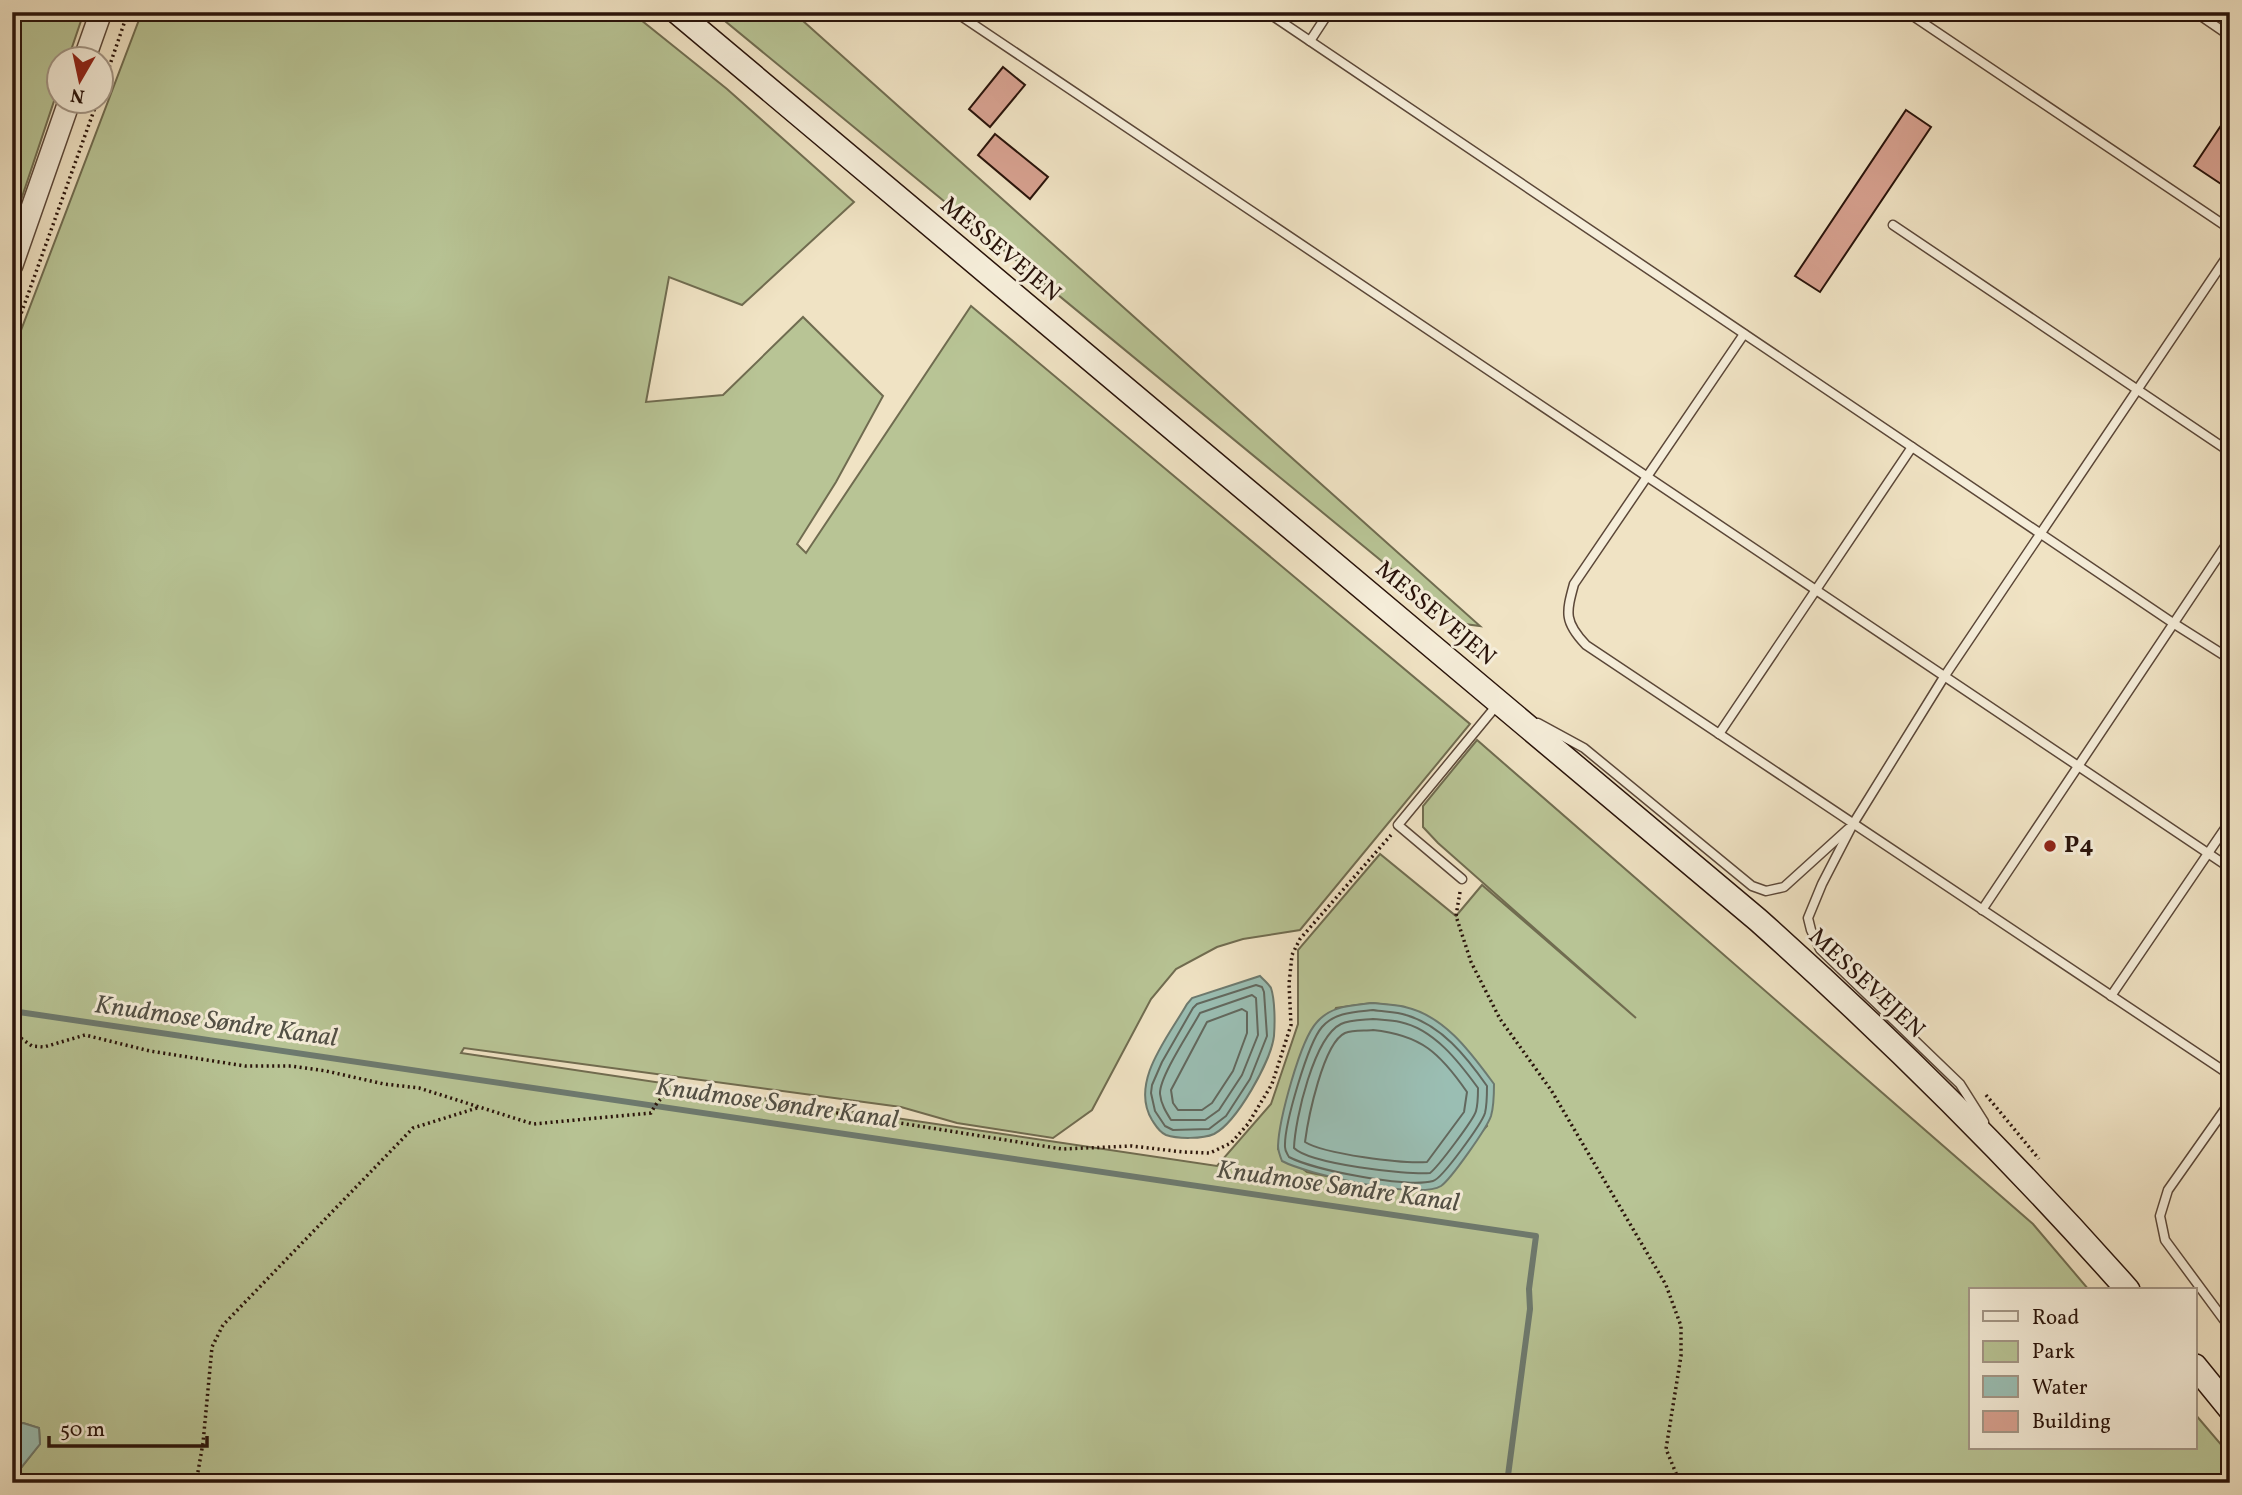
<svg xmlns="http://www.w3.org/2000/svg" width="2242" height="1495" font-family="Vollkorn,serif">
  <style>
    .green { fill: #b8c495; stroke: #706c50; stroke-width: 2; fill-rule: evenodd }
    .water { fill: #9abeb3; stroke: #6d7a6f; stroke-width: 2 }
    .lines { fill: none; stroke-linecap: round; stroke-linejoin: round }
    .shore { stroke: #62685e; stroke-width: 2 }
    .stream { stroke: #6d7a6f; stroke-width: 6 }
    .building { fill: #d7a190; stroke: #29130a; stroke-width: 2 }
    .service-casing { stroke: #5b4738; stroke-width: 11 }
    .tertiary-casing { stroke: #5b4738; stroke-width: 24 }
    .secondary-casing { stroke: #29130a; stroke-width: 26 }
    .path { stroke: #29130a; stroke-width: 3.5; stroke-dasharray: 2 3.5; stroke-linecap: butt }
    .service { stroke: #f5edd9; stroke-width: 8 }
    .tertiary { stroke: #f5edd9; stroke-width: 21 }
    .secondary { stroke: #f5edd9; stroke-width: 23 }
    .poi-dot { fill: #8f2418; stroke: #f5edd9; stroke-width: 2.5 }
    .labels { text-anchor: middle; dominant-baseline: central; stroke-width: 6; stroke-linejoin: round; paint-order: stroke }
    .street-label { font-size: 24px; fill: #29130a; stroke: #f5edd9 }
    .poi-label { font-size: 24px; font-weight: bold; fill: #29130a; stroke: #f5edd9; text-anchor: start }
    .water-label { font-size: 26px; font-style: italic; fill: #514f45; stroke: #f5edd9 }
  </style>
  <rect width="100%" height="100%" fill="#f0e3c4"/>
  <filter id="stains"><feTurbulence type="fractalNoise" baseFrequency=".00286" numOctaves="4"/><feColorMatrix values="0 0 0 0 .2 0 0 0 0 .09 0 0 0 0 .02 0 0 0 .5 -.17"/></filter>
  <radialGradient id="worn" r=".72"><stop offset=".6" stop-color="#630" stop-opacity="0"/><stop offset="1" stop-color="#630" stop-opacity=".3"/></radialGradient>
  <g class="green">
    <polygon points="12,12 84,12 68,59 60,60 59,86 12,227"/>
    <path d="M142,12H631L727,89L854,202L742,305L669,277L646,402L723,395L803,317L883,396L836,482L797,544L806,553L971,306L1470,724L1300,930L1243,939L1217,947L1176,969L1151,999L1092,1110L1053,1138L957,1123L901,1107L464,1048L461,1053L1217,1166L1271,1104L1298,1024V950L1380,854L1456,916L1482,885L1636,1018L1438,843L1423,827V806L1477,740L2033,1224L2089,1290H1971V1448H2195V1414L2230,1455V1483H12V1475L16,1474L40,1444L39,1428L23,1423L12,1424V354ZM1372,1003L1405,1007L1487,1126L1478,1136L1365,1184L1307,1172L1278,1149L1287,1102L1336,1008Z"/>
    <polygon points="714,12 793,12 1480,626 1457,623"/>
  </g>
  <g class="water">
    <path d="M1260,976C1264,980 1268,983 1271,988C1275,1000 1275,1023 1274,1036C1271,1061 1237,1122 1214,1134C1203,1139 1177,1139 1166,1135C1159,1132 1156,1126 1152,1120C1129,1082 1169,1036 1187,1004L1192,998Z"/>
    <path d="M1372,1003C1383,1004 1395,1004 1405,1007C1445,1016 1471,1053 1494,1084C1494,1094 1494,1106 1491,1116C1487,1128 1451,1179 1441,1186C1418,1200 1306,1174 1282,1161C1280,1156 1278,1151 1278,1146C1279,1120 1300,1040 1317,1022C1332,1005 1352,1006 1372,1003Z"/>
    <polygon points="23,1423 39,1428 40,1444 16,1474 12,1475 12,1424"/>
  </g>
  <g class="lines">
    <g class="shore">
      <polygon points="1256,985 1262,987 1264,992 1267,1036 1250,1079 1226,1116 1209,1129 1173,1130 1165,1126 1155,1111 1151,1093 1152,1085 1162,1062 1193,1008 1197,1004"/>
      <path d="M1252,995L1256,998L1258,1035L1242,1075L1219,1110L1205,1120H1171C1166,1112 1161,1104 1160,1094C1159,1077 1191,1030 1200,1013Z"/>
      <polygon points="1242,1009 1247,1012 1247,1033 1233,1071 1212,1103 1202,1110 1178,1110 1173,1103 1171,1090 1207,1022"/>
      <path d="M1373,1010C1383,1012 1396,1011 1406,1015C1441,1025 1466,1056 1487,1086C1487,1094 1487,1105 1485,1113C1482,1123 1442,1179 1433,1181C1407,1188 1313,1170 1289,1157C1287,1153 1285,1151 1285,1147C1284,1125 1308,1043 1322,1027C1335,1012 1355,1012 1373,1010Z"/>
      <path d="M1373,1019C1382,1020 1391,1020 1400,1022C1434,1029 1459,1062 1478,1088C1478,1096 1478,1104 1476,1111C1474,1119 1438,1167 1430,1173C1406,1175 1310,1164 1294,1148C1295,1119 1314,1037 1341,1024C1349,1020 1363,1020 1373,1019Z"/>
      <path d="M1373,1030C1421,1035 1440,1053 1467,1092L1464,1112L1427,1162C1403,1164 1324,1154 1305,1142C1308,1119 1323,1043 1345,1033C1353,1030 1365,1031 1373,1030Z"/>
    </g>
    <polyline class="stream" points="12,1011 1536,1236 1529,1289 1530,1309 1507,1483"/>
  </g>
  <g class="building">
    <polygon points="1003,67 1025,85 990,127 969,109"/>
    <polygon points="1906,110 1931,127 1820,292 1795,276"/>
    <polygon points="2230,112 2230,190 2194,166"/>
    <polygon points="995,134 1048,177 1030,199 978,155"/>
  </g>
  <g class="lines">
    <defs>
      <g id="service">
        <polyline points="955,12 2230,868"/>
        <polyline points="1267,12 2173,623 2230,659"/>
        <polyline points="1907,12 2230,229"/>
        <polyline points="2195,12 2230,36"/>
        <polyline points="1310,41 1329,12"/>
        <polyline points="1893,225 2230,452"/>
        <path d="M1744,334L1574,584C1566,613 1564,622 1586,645L2230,1075"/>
        <polyline points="1538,723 1584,748 1752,886 1766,891 1784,887 1848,829"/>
        <polyline points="1719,734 1912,447"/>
        <polyline points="1462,879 1398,825 1497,705"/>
        <polyline points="1982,910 2230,539"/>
        <polyline points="2111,996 2230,821"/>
        <polyline points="2230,1102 2168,1190 2160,1216 2165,1240 2230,1328"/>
        <polyline points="1984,1122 1960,1084 1820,949 1811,930 1808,918 1822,884 1853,824 1944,677 2230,252"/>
      </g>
      <g id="tertiary">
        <polyline points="84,60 101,12"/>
        <polyline points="12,265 69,102"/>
      </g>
      <g id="secondary">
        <path d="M677,12L1758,920C1889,1037 2012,1159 2128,1290"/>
        <polyline points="2195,1366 2230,1409"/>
      </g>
    </defs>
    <use href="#service" class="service-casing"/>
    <use href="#tertiary" class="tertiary-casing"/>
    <use href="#secondary" class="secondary-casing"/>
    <g class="path">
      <polyline points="102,88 128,12"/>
      <polyline points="12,339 97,102"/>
      <polyline points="1460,892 1456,916 1471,962 1500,1019 1551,1090 1666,1285 1681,1326 1681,1356 1666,1449 1680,1483"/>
      <path d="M12,1032L32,1046L44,1047L85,1035L150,1051L245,1066H291L326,1071L384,1084L419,1088L533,1124L651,1113C664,1088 675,1092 700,1091L1062,1149L1132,1146L1183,1152L1210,1153L1231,1143L1248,1124L1272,1084L1291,1025L1289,984L1292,955L1300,939L1391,835"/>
      <polyline points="1986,1095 2039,1159"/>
      <polyline points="2221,1430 2230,1441"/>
      <polyline points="196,1483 203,1443 212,1347 223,1325 413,1128 477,1108"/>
    </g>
    <use href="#service" class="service"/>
    <use href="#tertiary" class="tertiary"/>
    <use href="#secondary" class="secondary"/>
  </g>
  <circle class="poi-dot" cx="2050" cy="846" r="7"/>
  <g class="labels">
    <g class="street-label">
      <text transform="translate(1000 250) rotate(40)">MESSEVEJEN</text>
      <text transform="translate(1435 614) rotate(40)">MESSEVEJEN</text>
      <text transform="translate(1866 984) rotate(43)">MESSEVEJEN</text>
    </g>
    <g class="poi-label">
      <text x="2064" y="846">P4</text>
    </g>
    <g class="water-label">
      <text transform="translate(216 1022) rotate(8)">Knudmose Søndre Kanal</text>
      <text transform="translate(777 1104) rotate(8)">Knudmose Søndre Kanal</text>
      <text transform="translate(1338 1187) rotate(8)">Knudmose Søndre Kanal</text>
    </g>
  </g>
  <rect width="2242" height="1495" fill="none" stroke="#f0e3c4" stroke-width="42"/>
  <rect x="14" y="14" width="2214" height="1467" fill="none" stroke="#29130a" stroke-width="3.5"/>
  <rect x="21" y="21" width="2200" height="1453" fill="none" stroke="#29130a" stroke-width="2"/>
  <rect x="1969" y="1288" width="228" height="161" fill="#f5edd9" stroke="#a39686" stroke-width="2"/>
  <rect x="1983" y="1311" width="35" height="10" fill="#f5edd9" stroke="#a39686" stroke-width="2"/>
  <text x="2032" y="1324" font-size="21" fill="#29130a">Road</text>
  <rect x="1983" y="1341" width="35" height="21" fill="#b8c495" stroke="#a39686" stroke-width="2"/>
  <text x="2032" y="1358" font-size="21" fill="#29130a">Park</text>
  <rect x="1983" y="1376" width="35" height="21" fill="#9abeb3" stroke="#a39686" stroke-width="2"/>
  <text x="2032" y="1394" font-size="21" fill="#29130a">Water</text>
  <rect x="1983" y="1411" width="35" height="21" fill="#d7a190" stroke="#a39686" stroke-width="2"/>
  <text x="2032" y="1428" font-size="21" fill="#29130a">Building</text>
  <g transform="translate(80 80) rotate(189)"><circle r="33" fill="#f5edd9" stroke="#a39686" stroke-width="2"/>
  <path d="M0-5L12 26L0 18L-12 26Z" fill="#8f2418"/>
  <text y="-10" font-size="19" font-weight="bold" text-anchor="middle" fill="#29130a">N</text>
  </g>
  <path d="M49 1436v10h158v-10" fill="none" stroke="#29130a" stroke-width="3.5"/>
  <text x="60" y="1436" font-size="21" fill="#29130a" stroke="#f5edd9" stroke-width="5" paint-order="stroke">50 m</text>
  <rect width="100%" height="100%" filter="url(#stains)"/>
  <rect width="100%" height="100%" fill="url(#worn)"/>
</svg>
